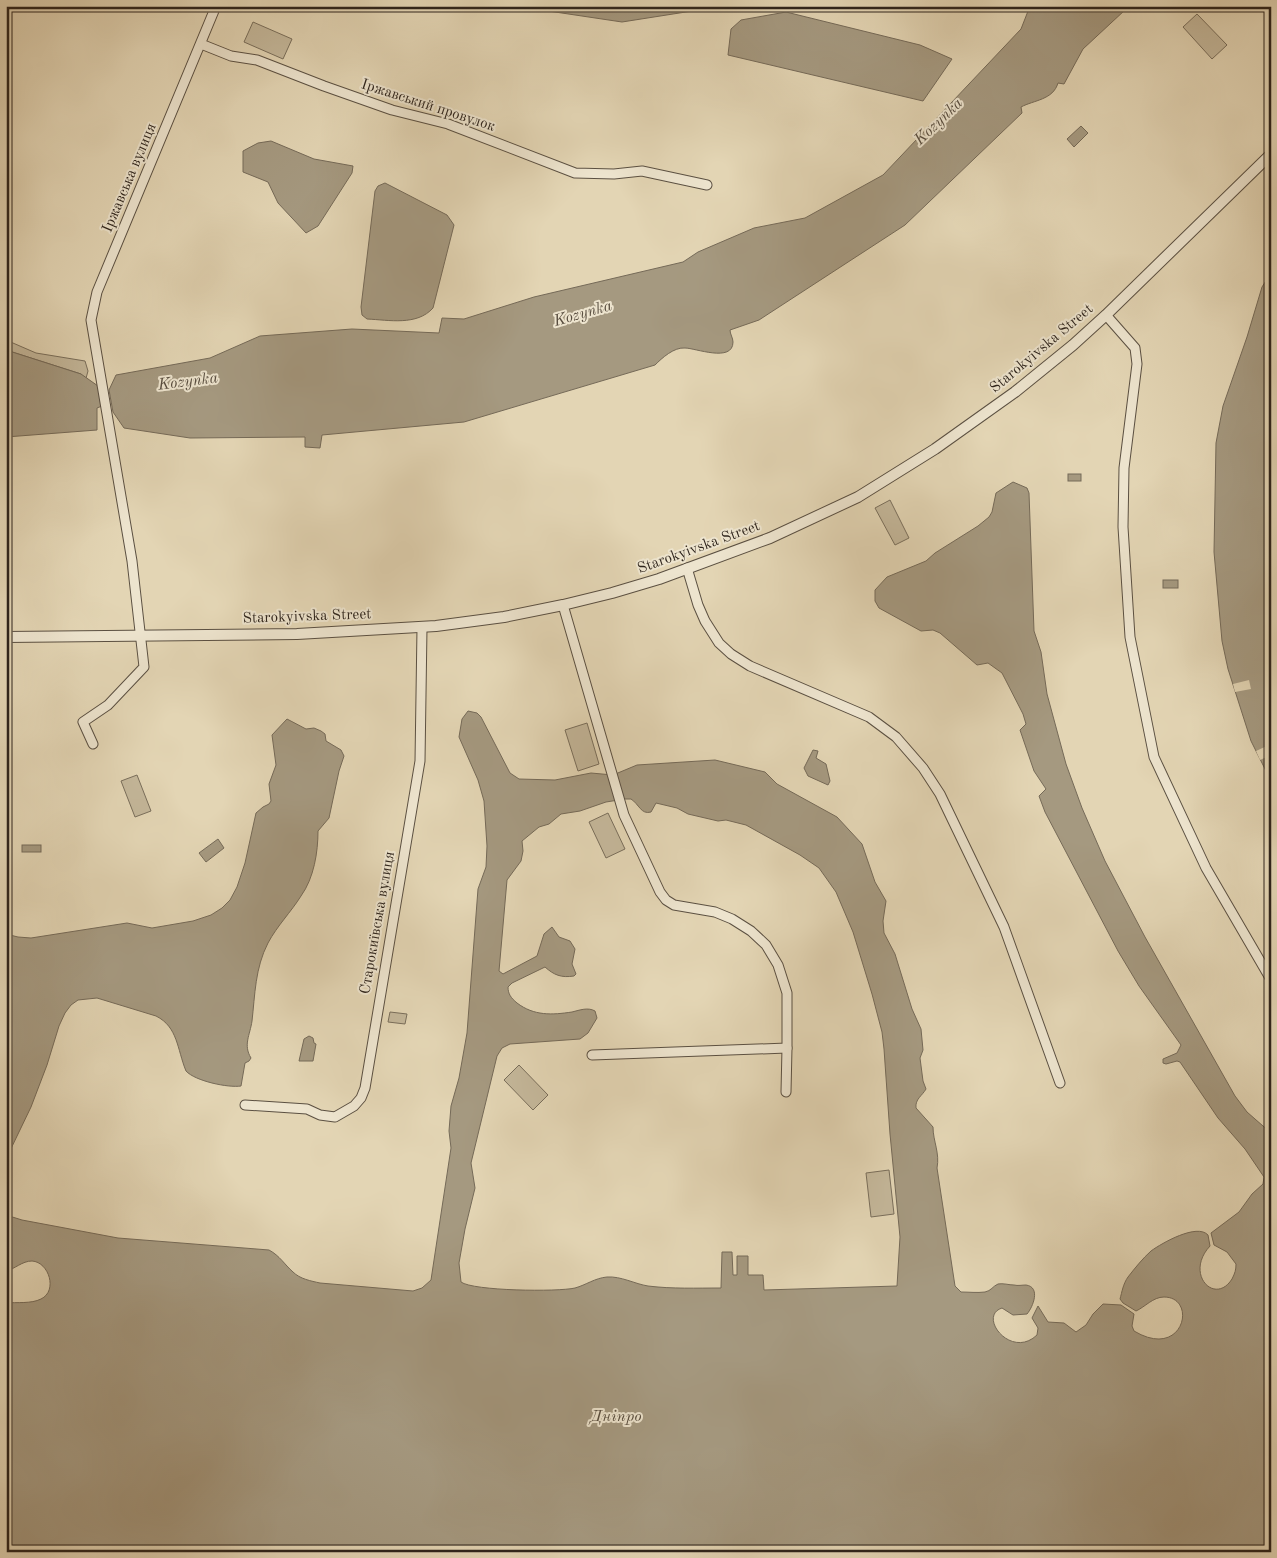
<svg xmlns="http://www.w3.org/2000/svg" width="1277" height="1558" font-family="'Old Standard TT',serif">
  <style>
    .green { fill: #c4b79a; stroke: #796e5b }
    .water { fill: #a59980; stroke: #756a58; fill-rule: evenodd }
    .pier { fill: #e3d5b4 }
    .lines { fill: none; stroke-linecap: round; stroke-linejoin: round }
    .minor-casing { stroke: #5b5042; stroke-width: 11 }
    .tertiary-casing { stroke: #5b5042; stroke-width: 12 }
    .minor { stroke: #ede4ce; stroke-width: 9 }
    .tertiary { stroke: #ede4ce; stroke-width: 10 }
    .labels { text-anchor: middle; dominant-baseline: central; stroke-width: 4; stroke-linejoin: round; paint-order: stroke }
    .street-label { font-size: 15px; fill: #2e241c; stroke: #ede4ce }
    .water-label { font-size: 16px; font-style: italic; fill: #584d3f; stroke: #ede4ce }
  </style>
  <rect width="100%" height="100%" fill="#e3d5b4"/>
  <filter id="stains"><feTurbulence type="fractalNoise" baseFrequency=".004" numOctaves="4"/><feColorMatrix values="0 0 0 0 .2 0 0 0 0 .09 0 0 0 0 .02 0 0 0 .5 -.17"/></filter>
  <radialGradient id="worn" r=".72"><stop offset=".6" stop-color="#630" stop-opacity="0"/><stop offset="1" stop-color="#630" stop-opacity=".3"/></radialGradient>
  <g class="green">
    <polygon points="1197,14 1227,45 1212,59 1183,27"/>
    <polygon points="253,22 292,39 283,59 244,42"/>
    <polygon points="6,340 36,353 85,361 88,371 85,382 81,374 6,350"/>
    <polygon points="890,500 909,538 895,545 875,508"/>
    <polygon points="587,723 599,764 578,771 565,730"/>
    <polygon points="137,775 151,811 135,817 121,781"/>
    <polygon points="608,813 625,849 606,858 589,822"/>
    <polygon points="390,1012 407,1014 405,1024 388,1022"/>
    <polygon points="519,1065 548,1095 533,1110 504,1080"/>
    <polygon points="889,1170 894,1214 871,1217 866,1173"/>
  </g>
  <g class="water">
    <polygon points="515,6 724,6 622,22"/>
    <path d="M1030,6H1127L1125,10L1083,49L1064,84L1058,83C1053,100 1034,100 1021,107L1022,113L905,225L759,320L730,330C730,334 733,338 733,342C733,363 695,348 685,348C674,347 662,358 655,365L464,422L322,435L320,448L305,447V437L190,438L124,428L113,412L109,390L116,375L210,358L260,336L352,329L439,333L442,318L464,319L534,297L683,262L698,252L754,228L805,218L883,175L1021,29Z"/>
    <polygon points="786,12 920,45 952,59 923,101 728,55 731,29 741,20"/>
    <polygon points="1081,126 1088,133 1074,147 1067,139"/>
    <polygon points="271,141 314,159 353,166 352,173 318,226 306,233 278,203 268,182 243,172 243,151 258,143"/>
    <path d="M385,183L447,215L454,225L433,308C417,326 389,320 367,319L362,315L361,307L375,191L378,186Z"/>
    <polygon points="1271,273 1271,781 1251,741 1228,669 1222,641 1214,552 1216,443 1223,406 1247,337 1262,287"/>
    <polygon points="6,350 81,374 98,386 102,406 97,408 97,430 6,437"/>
    <rect x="1068" y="474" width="13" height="7"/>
    <path d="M1013,482L1027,488L1029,493L1034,631L1041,652L1047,694L1066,764L1082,808L1105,861L1145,937L1235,1096L1247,1112L1271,1133V1275L1267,1288L1271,1306V1552H6V1303C17,1302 31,1304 41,1299C58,1291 49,1262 32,1261C22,1261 15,1269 6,1271V1215L22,1220L118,1238L269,1250C280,1256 284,1264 293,1272C300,1279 311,1281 320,1283L413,1291L422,1288L431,1280L451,1148L449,1131L451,1106L459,1078L467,1033L478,889L486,867L487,846L484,801L478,780L459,737L462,719L468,711L477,713L481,717L510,773L519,779L555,780L591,773L613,775L637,765L715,760L765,772L777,784L837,817L862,844L875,882L886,901L883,921L884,933L895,954L912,1009L921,1029L923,1050L920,1058L923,1081L926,1089C922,1096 915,1099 916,1108L933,1127C933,1141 940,1153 937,1168L955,1286L961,1292C969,1292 977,1293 985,1292C991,1291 993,1286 998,1284C1003,1283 1009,1285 1014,1285C1018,1286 1022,1285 1026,1285C1041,1287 1033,1307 1027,1314L1013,1315L1002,1308C977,1316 1011,1360 1037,1335L1038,1328L1032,1318L1038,1306L1048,1322L1064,1323L1076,1332L1086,1325L1093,1314L1103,1304L1121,1305L1134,1314L1132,1326L1134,1331C1184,1361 1198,1297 1164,1297C1153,1297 1145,1307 1136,1311L1123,1303L1120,1299C1122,1292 1123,1284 1128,1277C1135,1268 1143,1258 1151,1251C1162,1243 1197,1223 1208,1235L1210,1246C1184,1274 1215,1306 1232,1279C1235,1273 1236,1270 1236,1264L1227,1252L1214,1245L1211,1233L1239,1212L1252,1194L1263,1184L1264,1177L1245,1149L1218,1118L1180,1062L1177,1061L1166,1064L1163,1063V1059L1177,1053L1181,1045L1139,986L1118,951L1045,812L1039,796L1046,789L1034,771L1020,730L1026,724L1023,714L1002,673L988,663L977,665L940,633L933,630L921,631L879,608L875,601V590L887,577L926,561L935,553L978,526L989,517L992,512L996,493ZM625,799H631C639,804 641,815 651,812L656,803L677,808L688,814L718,821L726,820L746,825L800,855L819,868L836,892L853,932L872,994L882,1032L884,1049L890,1134L900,1237L897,1286L764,1290L763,1275H748V1256H737V1275H733L732,1252H722L721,1288C697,1288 672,1289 648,1286C635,1284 621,1276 607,1277C595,1278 586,1285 575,1288C558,1292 473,1291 461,1282L459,1263L465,1229L475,1188L471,1163L497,1056L502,1048L510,1044L580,1039L588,1033L597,1018L595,1011C588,1007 580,1010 572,1012C552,1015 534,1016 517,1003C511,998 508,994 508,987L512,983L545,967C554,975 561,978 574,976L576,974L572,964L575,949L570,941L559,937L552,927L544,934L537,956L503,974L499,971L507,880L521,861L523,851L522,841L539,827L549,824L561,814L580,811L606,802Z"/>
    <rect x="1163" y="580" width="15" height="8"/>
    <path d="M287,719L306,729L314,728L321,731L325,734L326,741L341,750L344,756L339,771L329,818L318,831C318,852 314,878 301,896C291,912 277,926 268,943C255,968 255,995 252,1021C250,1035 243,1045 251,1058L249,1061L245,1063L241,1086C228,1088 195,1081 186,1071C177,1049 178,1027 156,1016L97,998L78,1000L71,1005L65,1013L59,1026L47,1065L31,1107L6,1159V934L18,937L31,938L127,923L152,928L193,921L211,915L222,908L230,900L237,887L245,863L256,813L263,807L269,804L271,801L269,784L276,765L272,735Z"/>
    <polygon points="813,750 818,751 816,758 826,764 830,781 828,785 808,776 804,768"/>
    <polygon points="218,839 224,848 206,862 199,853"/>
    <rect x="22" y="845" width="19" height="7"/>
    <polygon points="309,1036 313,1038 314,1043 316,1044 313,1061 299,1061 304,1039"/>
  </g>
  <g class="pier">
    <polygon points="1249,680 1251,689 1235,692 1233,684"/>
    <polygon points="1269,745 1271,755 1260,760 1256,751"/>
  </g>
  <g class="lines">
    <defs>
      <g id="minor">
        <polyline points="201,44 231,56 257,60 324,86 392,110 448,124 575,173 614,174 642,171 707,185"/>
        <polyline points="1106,315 1135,348 1137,364 1124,468 1123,527 1130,637 1154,757 1206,868 1270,978"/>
        <polyline points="687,568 698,605 705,621 719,643 731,654 750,666 869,717 896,737 923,768 940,794 1004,927 1060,1083"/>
        <polyline points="563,605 624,815 660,892 666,900 674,905 715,912 732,919 751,931 766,945 778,965 787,993 787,1048 592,1055"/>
        <polyline points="93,744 83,722 108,705 144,667 132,561 91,320 97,292 216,6"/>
        <polyline points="786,1092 787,1048"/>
        <polyline points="245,1105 307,1109 320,1115 335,1117 354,1106 361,1098 365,1088 420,761 422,628"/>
      </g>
      <polyline id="tertiary" points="6,637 297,634 436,626 504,617 563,605 612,593 659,579 770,538 858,497 935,449 1015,392 1073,345 1106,315 1271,154"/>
    </defs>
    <use href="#minor" class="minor-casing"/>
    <use href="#tertiary" class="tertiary-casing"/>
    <use href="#minor" class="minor"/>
    <use href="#tertiary" class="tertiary"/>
  </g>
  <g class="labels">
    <g class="street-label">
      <text transform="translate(428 106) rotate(18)">Іржавський провулок</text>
      <text transform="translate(130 178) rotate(-67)">Іржавська вулиця</text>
      <text transform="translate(1042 349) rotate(-40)">Starokyivska Street</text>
      <text transform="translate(699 548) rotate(-20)">Starokyivska Street</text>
      <text transform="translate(307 617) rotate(-2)">Starokyivska Street</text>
      <text transform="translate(378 923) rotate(-80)">Старокиївська вулиця</text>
    </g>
    <g class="water-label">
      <text transform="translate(939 122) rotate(-44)">Kozynka</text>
      <text transform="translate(583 314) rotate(-16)">Kozynka</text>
      <text transform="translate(188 382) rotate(-7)">Kozynka</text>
      <text x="616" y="1417">Дніпро</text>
    </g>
  </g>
  <rect width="1277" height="1558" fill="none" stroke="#e3d5b4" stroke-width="25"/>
  <rect x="8" y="8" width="1262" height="1543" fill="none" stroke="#2e241c" stroke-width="2.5"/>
  <rect x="12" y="12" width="1252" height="1533" fill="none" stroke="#2e241c"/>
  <rect width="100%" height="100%" filter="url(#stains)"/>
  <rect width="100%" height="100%" fill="url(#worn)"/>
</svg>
